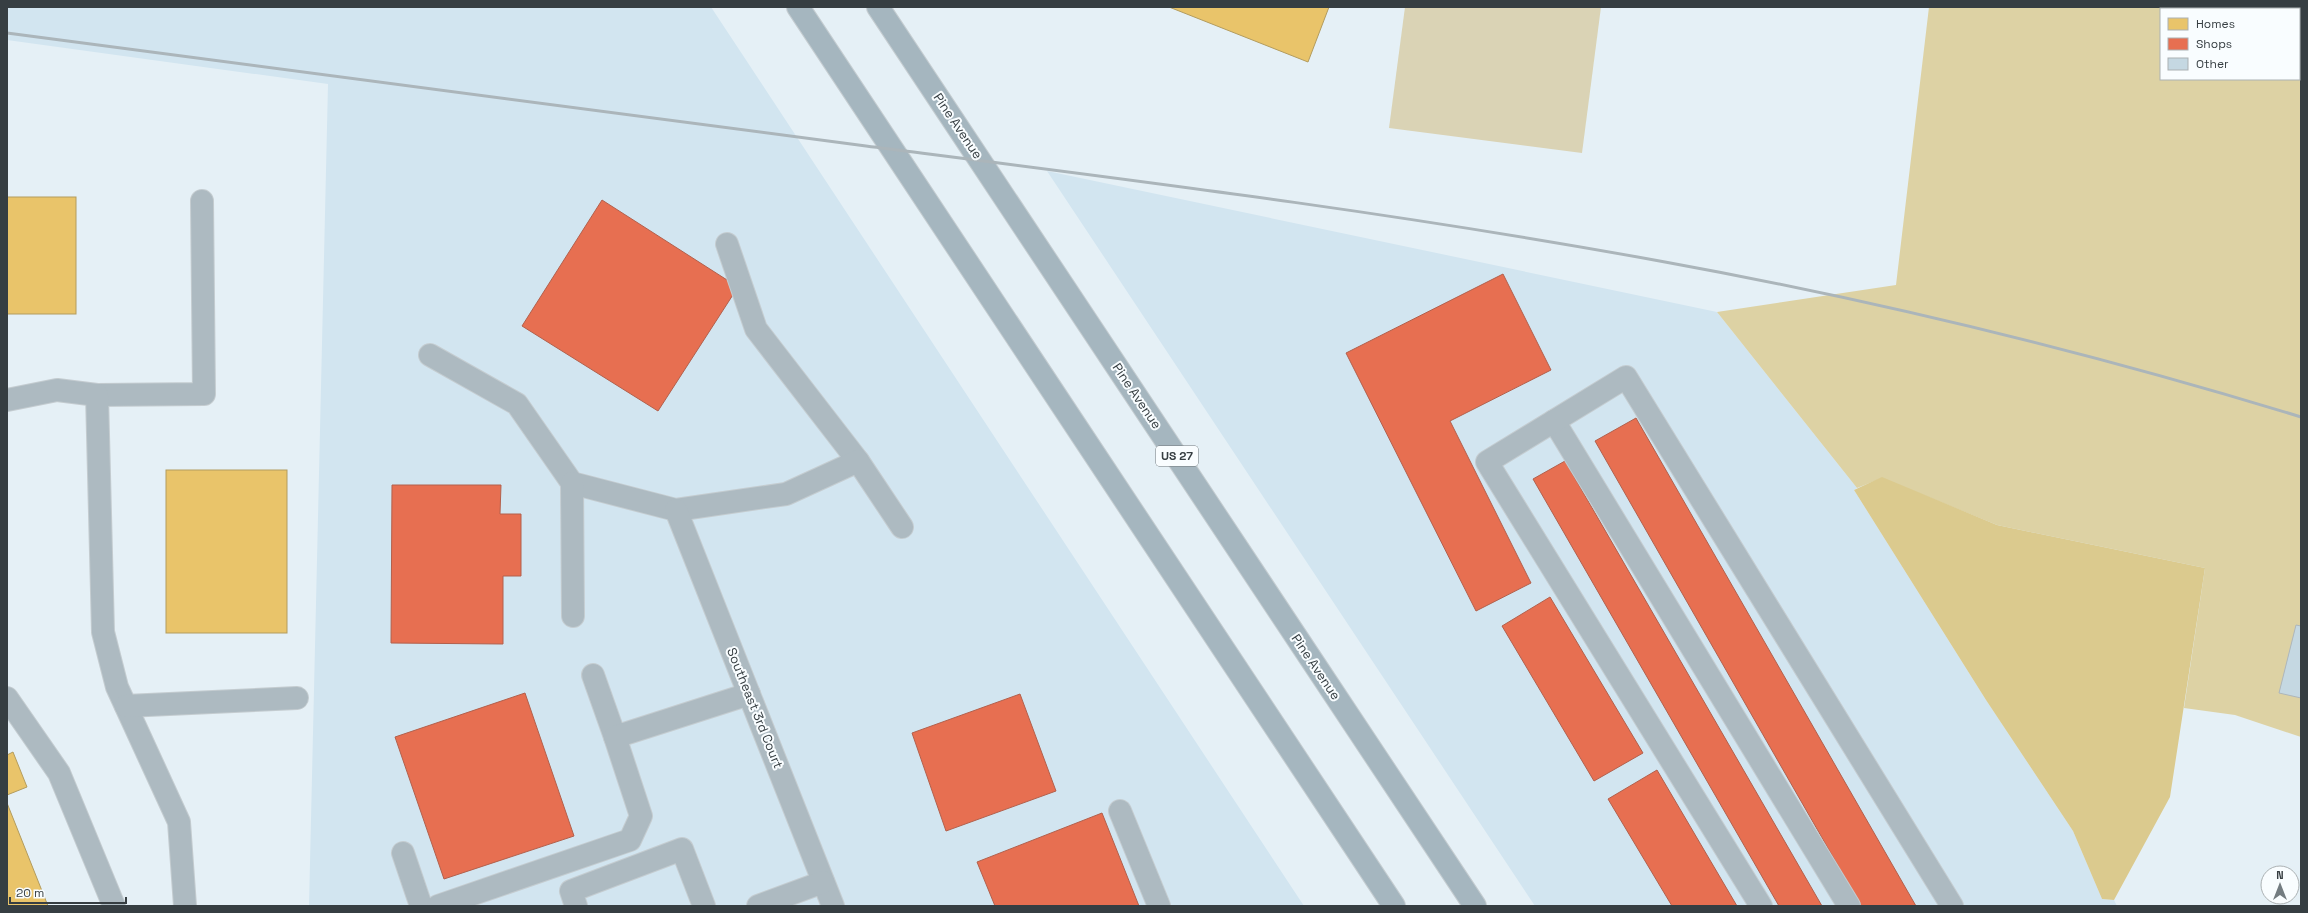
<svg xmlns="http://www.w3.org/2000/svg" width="2308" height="913" font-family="'Space Grotesk',sans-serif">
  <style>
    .built { fill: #d2e5f0 }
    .green { fill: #dad3b5 }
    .forest { fill: #ddd2a4; fill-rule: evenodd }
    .water { fill: #dbca8e }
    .homes { fill: #e9c46a; stroke: #b39c5e }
    .shops { fill: #e76f51; stroke: #b2604c }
    .building { fill: #c5d8e2; stroke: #adb6bb }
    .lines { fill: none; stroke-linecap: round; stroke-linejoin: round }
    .minor-casing { stroke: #c4ccd0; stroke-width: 24 }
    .highway-casing { stroke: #c4ccd0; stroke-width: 24 }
    .minor { stroke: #adbac1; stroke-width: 22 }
    .highway { stroke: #a5b6bf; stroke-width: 22 }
    .rail { stroke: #abb5ba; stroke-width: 3 }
    .labels { text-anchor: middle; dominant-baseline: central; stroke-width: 4; stroke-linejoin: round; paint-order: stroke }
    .shield { fill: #f9fdff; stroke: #70777b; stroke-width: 1 }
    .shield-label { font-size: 12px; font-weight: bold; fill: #363e42 }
    .street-label { font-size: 13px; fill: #363e42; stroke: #f9fdff }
  </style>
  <rect width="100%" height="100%" fill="#e5f0f6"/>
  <g class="built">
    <polygon points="7,7 711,7 1304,906 309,906 328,84 7,40"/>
    <polygon points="1047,171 1717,312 1857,488 1854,490 1986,700 2073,831 2102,899 2114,900 2117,906 1535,906"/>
  </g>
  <polygon class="green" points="1405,7 1601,7 1582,153 1389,128"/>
  <path class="forest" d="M1929,7H2301V737L2235,715L2184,708L2205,568L1997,525L1882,478L1857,488L1717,312L1896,285ZM2161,9H2299V79H2161Z"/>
  <polygon class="water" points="1882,477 1997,525 2205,568 2170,797 2114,900 2102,899 2073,831 1986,700 1854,490"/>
  <g class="homes">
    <polygon points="1169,7 1329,7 1308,62"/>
    <rect x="7" y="197" width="69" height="117"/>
    <rect x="166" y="470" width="121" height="163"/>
    <polygon points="13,752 27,787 7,795 7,755"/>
    <polygon points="7,803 48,906 7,906"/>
  </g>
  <g class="shops">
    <polygon points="602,200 738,287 658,411 522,326"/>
    <polygon points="1503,274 1551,370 1450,421 1531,583 1476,611 1346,353"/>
    <polygon points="1636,418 1916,906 1861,906 1595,441"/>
    <polygon points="1565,461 1822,906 1779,906 1533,479"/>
    <polygon points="392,485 501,485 500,514 521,514 521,576 503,576 503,644 391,643"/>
    <polygon points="1550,597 1643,753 1594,781 1502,626"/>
    <polygon points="525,693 574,836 444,879 395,737"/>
    <polygon points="1020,694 1056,791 946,831 912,733"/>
    <polygon points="1657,770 1737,906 1672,906 1608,799"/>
    <polygon points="1102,813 1139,906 995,906 977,862"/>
  </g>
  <polygon class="building" points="2296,625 2301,626 2301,698 2279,693"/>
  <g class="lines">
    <defs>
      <g id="minor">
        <polyline points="727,244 756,329 858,461"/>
        <polyline points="430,355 517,404 572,483 676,510 786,494 858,461 902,527"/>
        <polyline points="97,395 204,394 202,201"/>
        <polyline points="7,400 57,390 97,395 103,632 117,687 179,822 185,906"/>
        <polyline points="1554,421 1849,906"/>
        <polyline points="572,483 573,616"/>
        <polyline points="676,510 833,906"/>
        <polyline points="593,675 615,737"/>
        <polyline points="7,698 59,773 114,906"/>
        <polyline points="126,706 297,698"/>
        <polyline points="1120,811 1159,906"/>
        <polyline points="403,853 421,906"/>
        <polyline points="438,906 630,840 641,816 615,737 749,694"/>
        <polyline points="576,906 571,891 682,849 704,906"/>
        <polyline points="758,906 823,882"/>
        <polyline points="1761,906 1487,462 1626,377 1952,906"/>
      </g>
      <g id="highway">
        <polyline points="798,7 1394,906"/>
        <polyline points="878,7 1475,906"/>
      </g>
    </defs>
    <use href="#minor" class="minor-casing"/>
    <use href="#highway" class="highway-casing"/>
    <use href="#minor" class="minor"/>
    <use href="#highway" class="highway"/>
    <path class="rail" d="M7,33C293,71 579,109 866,146C1132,180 1400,213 1665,262C1879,301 2092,353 2301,417"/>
  </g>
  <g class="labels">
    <rect class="shield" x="1156" y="446" width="42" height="20" rx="3"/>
    <g class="shield-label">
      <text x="1177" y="456">US 27</text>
    </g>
    <g class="street-label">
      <text transform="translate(958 126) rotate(56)">Pine Avenue</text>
      <text transform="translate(1137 396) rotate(56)">Pine Avenue</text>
      <text transform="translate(1316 667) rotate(56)">Pine Avenue</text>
      <text transform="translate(755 708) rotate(68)">Southeast 3rd Court</text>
    </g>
  </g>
  <rect width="2308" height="913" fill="none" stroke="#363e42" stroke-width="16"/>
  <rect x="2160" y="8" width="140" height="72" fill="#f9fdff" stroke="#abb1b3"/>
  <rect x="2168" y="18" width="20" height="12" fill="#e9c46a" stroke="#abb1b3"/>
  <text x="2196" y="28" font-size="12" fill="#363e42">Homes</text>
  <rect x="2168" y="38" width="20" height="12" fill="#e76f51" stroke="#abb1b3"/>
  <text x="2196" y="48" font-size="12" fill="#363e42">Shops</text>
  <rect x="2168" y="58" width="20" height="12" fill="#c5d8e2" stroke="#abb1b3"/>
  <text x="2196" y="68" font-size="12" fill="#363e42">Other</text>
  <g transform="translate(2280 885)"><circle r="19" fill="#f9fdff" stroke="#abb1b3"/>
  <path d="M0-3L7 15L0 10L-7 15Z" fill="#737c81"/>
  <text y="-6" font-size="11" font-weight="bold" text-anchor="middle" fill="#363e42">N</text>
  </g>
  <path d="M10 897v6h116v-6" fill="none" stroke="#363e42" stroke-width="2"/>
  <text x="16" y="897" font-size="12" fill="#363e42" stroke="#f9fdff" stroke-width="3" paint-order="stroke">20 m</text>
</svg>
